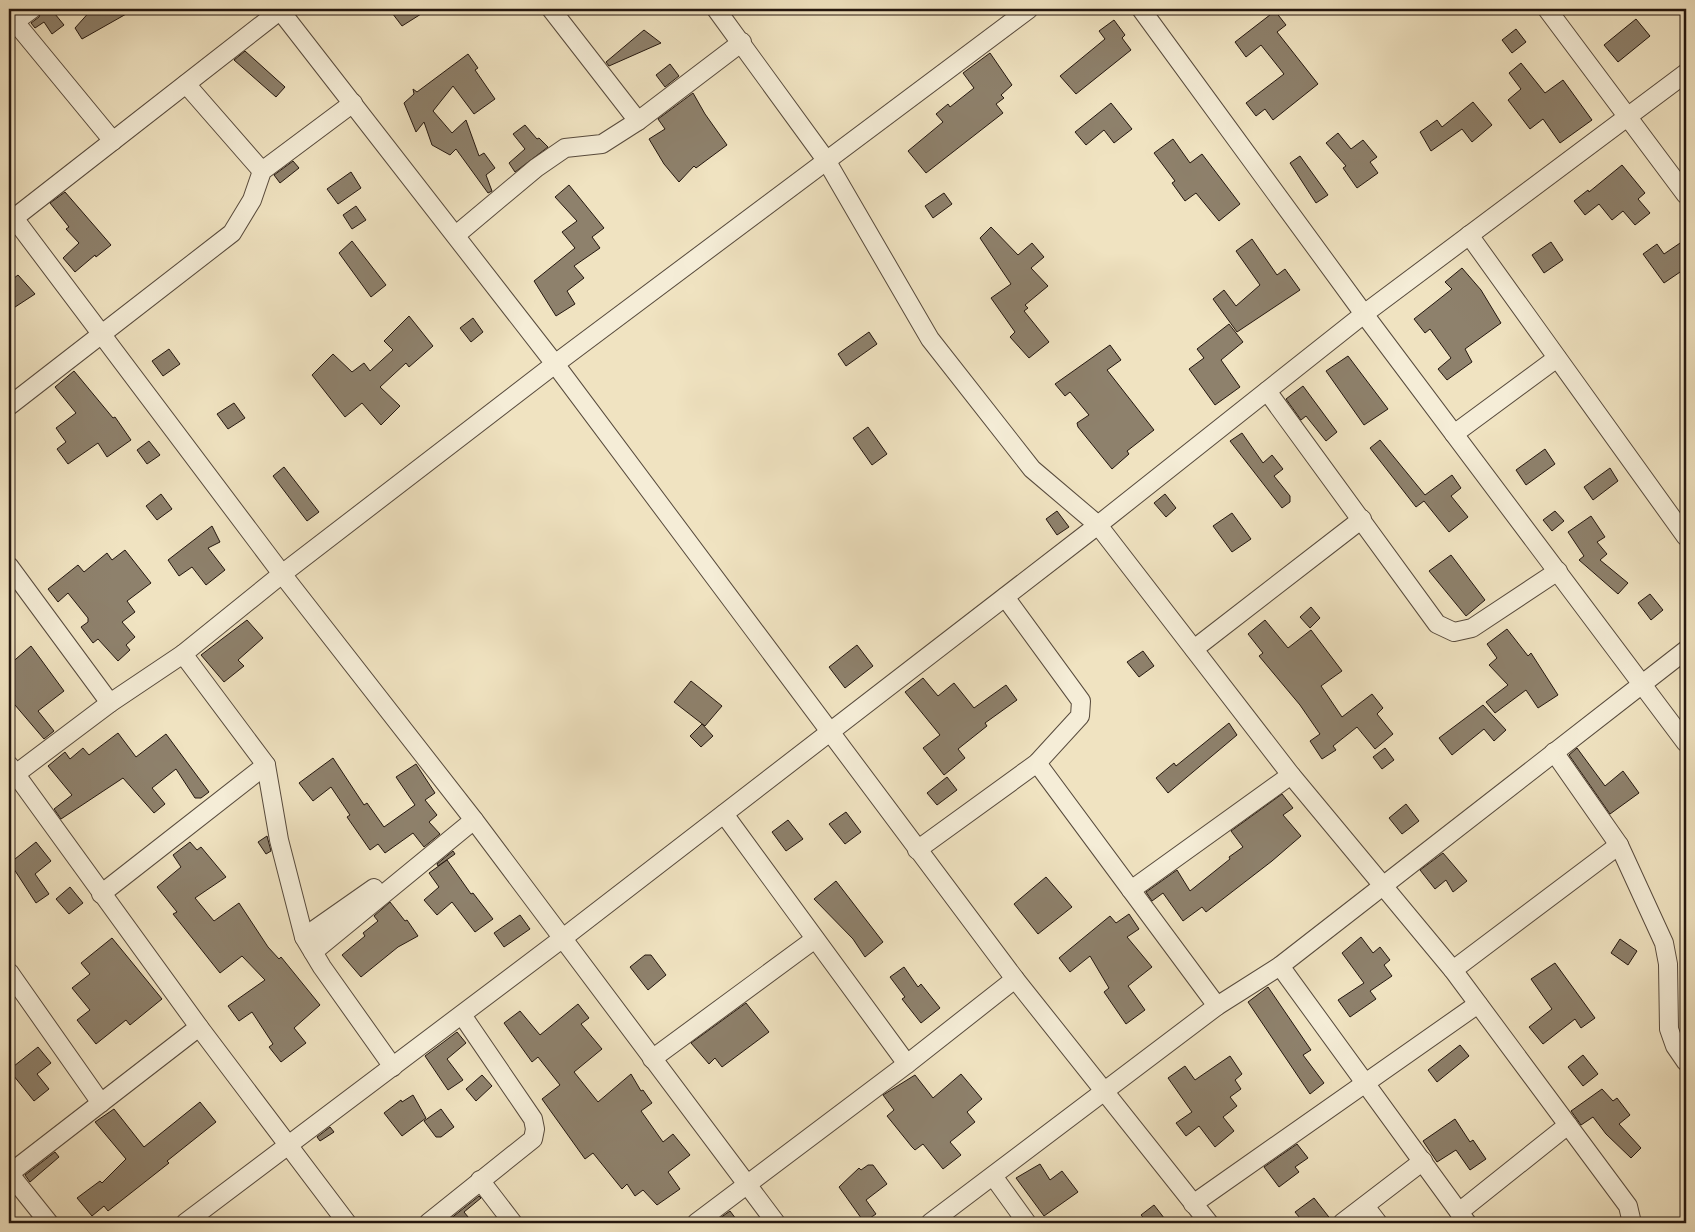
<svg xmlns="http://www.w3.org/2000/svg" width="1695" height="1232" font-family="'IM FELL Great Primer',serif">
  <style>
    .building { fill: #8e816c; stroke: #24170f }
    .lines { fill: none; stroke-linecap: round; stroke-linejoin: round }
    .minor-casing { stroke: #574a3c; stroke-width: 20 }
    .minor { stroke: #f5edd7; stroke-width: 18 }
  </style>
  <rect width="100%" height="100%" fill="#f0e3c1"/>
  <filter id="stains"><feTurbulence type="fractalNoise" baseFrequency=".004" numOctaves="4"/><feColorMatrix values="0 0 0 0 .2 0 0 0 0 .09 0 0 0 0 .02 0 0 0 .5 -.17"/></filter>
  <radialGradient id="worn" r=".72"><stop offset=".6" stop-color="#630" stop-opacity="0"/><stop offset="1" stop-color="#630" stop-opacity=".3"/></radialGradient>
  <g class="building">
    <polygon points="42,9 62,9 55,14 64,25 52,34 44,22 35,28 31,23 39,17"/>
    <polygon points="92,9 135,9 82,39 75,28"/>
    <polygon points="389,9 429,9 402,26"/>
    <polygon points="1275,11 1286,25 1277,32 1318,84 1273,120 1265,109 1256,116 1246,103 1284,74 1261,45 1246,57 1235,42"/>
    <polygon points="1636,19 1650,36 1618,62 1604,45"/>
    <polygon points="1114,20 1125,35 1122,38 1131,50 1076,94 1060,76 1105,39 1099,31"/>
    <polygon points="1516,29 1526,42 1512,53 1502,40"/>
    <polygon points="644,30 661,43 609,66 606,62"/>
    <polygon points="245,51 285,87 276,97 234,60"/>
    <polygon points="990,53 1012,85 1001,95 1004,98 996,104 1003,113 926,173 908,151 943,122 936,114 948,104 950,107 974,88 963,73"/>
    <polygon points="468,54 478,68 475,70 495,99 474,114 453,86 433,111 452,133 466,120 479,156 484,153 495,168 486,175 492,191 488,193 456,149 450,155 432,145 424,122 416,132 404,103 414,94 413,89 417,92"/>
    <polygon points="1521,63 1545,93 1563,80 1592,120 1560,143 1543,119 1530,129 1508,100 1521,89 1509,73"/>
    <polygon points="670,64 679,76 665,87 656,75"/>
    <polygon points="693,93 705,114 727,145 696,168 694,166 679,182 664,164 649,139 665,129 658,119"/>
    <polygon points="1473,102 1492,125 1472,142 1462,129 1431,151 1420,132 1437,120 1442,127"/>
    <polygon points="1111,103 1132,129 1114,143 1104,130 1086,145 1075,132"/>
    <polygon points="525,125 537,139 539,138 548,147 515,172 509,163 525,149 513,134"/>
    <polygon points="1338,133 1351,149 1363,140 1377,157 1370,162 1378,173 1357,188 1343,168 1346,166 1326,143"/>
    <polygon points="1173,139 1190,163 1202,154 1240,204 1219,221 1196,193 1185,201 1172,183 1175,181 1154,153"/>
    <polygon points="1300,156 1328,195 1316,203 1290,163"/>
    <polygon points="293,161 299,168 280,183 274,175"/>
    <polygon points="1622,165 1645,193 1638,199 1650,213 1635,225 1623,211 1612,220 1599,204 1585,215 1574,201 1588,190 1589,192"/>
    <polygon points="351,172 361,188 338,204 327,189"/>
    <polygon points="569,185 604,228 592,237 600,248 574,266 584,278 567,291 575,304 556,316 534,281 575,248 562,232 577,221 555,197"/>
    <polygon points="65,192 111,245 96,257 95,255 75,272 63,258 79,243 66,229 69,227 50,203"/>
    <polygon points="944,193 952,204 933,218 925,206"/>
    <polygon points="356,206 366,220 352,229 343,215"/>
    <polygon points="991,227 1018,255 1032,243 1044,257 1031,268 1048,286 1025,305 1028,308 1024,311 1049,342 1029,358 1010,337 1015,332 991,298 1011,284 980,238"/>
    <polygon points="1252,239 1277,275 1285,269 1300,290 1237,332 1213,299 1224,290 1236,306 1260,285 1236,251"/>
    <polygon points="1686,239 1686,268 1664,283 1643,254 1657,244 1664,254"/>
    <polygon points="352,241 386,285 371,297 339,253"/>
    <polygon points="1551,242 1563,260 1544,273 1532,255"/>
    <polygon points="1462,268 1481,290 1501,323 1465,349 1472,362 1447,380 1438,369 1451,358 1430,329 1425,333 1414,319 1452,289 1445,282"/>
    <polygon points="18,275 35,294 9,311 9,282"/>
    <polygon points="409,316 433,346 409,367 406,363 380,387 400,406 381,425 362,403 345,417 312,375 333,354 352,372 364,363 370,371 393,350 384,341"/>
    <polygon points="473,318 483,332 471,342 460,328"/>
    <polygon points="1229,324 1243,342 1221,360 1240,387 1215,405 1189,369 1204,358 1197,349"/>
    <polygon points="869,332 877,344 846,366 838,354"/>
    <polygon points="1110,345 1121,360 1107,370 1154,430 1127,451 1129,454 1112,469 1078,427 1077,423 1089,415 1070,392 1065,396 1055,384"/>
    <polygon points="169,349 180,364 163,376 152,361"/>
    <polygon points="1348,356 1388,409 1364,425 1326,371"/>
    <polygon points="74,371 113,418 115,417 131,440 107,457 98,443 68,464 57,449 66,442 56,428 76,413 55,387"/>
    <polygon points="1303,386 1337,432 1326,441 1306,416 1301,420 1286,399"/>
    <polygon points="234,403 245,418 228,429 217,414"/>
    <polygon points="868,427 887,454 872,465 853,438"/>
    <polygon points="1242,433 1263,463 1272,455 1283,469 1274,476 1290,496 1290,502 1282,508 1230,441"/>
    <polygon points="1380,440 1425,495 1452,475 1461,488 1451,496 1468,517 1449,532 1424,501 1416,507 1370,448"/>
    <polygon points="149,441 160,455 147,464 137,450"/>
    <polygon points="1545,449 1555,464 1526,485 1516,470"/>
    <polygon points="284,467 319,512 307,521 273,476"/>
    <polygon points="1610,468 1618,481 1593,500 1584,487"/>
    <polygon points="161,494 172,509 157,520 146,506"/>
    <polygon points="1165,494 1176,508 1166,517 1154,503"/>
    <polygon points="1057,511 1069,527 1057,535 1046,519"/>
    <polygon points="1555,511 1564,521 1552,531 1543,520"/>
    <polygon points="1232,513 1251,539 1232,552 1213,526"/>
    <polygon points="1591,516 1605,537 1597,542 1607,554 1600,560 1628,583 1618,594 1579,560 1584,556 1568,532"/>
    <polygon points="212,526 220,542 208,548 225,570 206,585 192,567 179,576 168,560"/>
    <polygon points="125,550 151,583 127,601 135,612 122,622 135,637 126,645 130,650 118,661 98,639 93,643 81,627 88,622 88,618 68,593 58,602 48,589 78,565 84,572 107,553 112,560"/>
    <polygon points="1451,555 1485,600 1466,616 1429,571"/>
    <polygon points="1650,594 1663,610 1651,620 1638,603"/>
    <polygon points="1311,607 1320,618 1310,628 1300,617"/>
    <polygon points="247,620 263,638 238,660 244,666 224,682 201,655"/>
    <polygon points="1265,620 1288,648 1311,630 1342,671 1321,686 1342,717 1372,694 1383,708 1377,714 1393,734 1375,749 1357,727 1333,746 1336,750 1322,759 1310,741 1320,734 1300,705 1259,656 1263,653 1248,634"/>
    <polygon points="1507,629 1528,656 1531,653 1558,695 1538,708 1526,690 1495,713 1486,702 1508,685 1489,665 1497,658 1487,644"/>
    <polygon points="857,645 873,666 845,688 829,667"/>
    <polygon points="31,646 64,691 38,711 54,731 44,739 9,698 9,665"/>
    <polygon points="1143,651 1154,666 1139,677 1127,662"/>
    <polygon points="923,678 938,696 954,683 974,708 1006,685 1017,700 985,723 987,726 958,749 965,758 944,775 923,748 940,735 905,692"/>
    <polygon points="691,681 722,706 705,726 674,702"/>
    <polygon points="1483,705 1506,730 1494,741 1484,729 1452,755 1439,738"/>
    <polygon points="1229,723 1237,735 1168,793 1156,778 1174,763 1176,766"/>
    <polygon points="702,724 713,736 701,747 690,736"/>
    <polygon points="118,733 136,757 166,734 209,792 201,798 195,798 176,769 152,788 165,804 154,813 123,778 61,819 54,809 72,795 48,766 65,752 70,759 83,748 89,755"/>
    <polygon points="1385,748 1394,760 1382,769 1373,757"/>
    <polygon points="1577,748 1605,786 1623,771 1639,793 1610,814 1569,755"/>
    <polygon points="333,758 364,805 367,803 384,827 415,805 396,777 416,764 435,793 425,800 437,815 429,822 440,834 424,847 413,833 385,853 378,844 370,850 347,817 350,815 331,787 313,801 299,783"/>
    <polygon points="947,777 957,790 937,805 927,793"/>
    <polygon points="1282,794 1293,808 1283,815 1301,836 1272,861 1206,912 1202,907 1183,921 1163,893 1152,901 1146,892 1177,870 1190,891 1230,859 1229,857 1243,847 1231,831"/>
    <polygon points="1406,804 1419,821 1402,834 1389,818"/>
    <polygon points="846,812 861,832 845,844 829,824"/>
    <polygon points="788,820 803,839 786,851 772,832"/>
    <polygon points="267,836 271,851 266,854 258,842"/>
    <polygon points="36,842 51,861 35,874 49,894 36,903 10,863"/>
    <polygon points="190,842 197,850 201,847 226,877 195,898 214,921 239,903 268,947 279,959 281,957 320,1005 294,1028 306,1043 281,1062 269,1047 273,1044 252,1012 239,1021 228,1006 265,980 242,956 220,973 173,914 177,912 157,887 181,867 173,855"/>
    <polygon points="453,851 455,854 438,866 437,864"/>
    <polygon points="1443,853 1467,881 1453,892 1446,880 1435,889 1420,870"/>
    <polygon points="447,860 471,894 473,893 493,919 475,932 452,902 437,915 424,900 439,887 429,873"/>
    <polygon points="1046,877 1072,907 1038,934 1014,904"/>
    <polygon points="836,881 883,942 865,957 853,939 814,899"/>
    <polygon points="70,887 83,903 69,914 56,899"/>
    <polygon points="390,902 405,921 407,920 418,936 398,947 361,977 342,955 365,936 363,933 378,921 374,916"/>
    <polygon points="1129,914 1139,929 1127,937 1152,967 1128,986 1145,1010 1126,1024 1104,992 1109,988 1090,956 1070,972 1059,958 1110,916 1116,923"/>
    <polygon points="520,915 530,929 504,947 494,933"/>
    <polygon points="1361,937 1373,953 1380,947 1390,960 1384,965 1392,976 1370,991 1376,999 1350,1017 1338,1000 1364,983 1342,953"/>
    <polygon points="112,938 162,999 130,1025 126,1020 96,1044 77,1020 90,1010 72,988 90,974 81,963"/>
    <polygon points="1620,939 1637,951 1628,965 1611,953"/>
    <polygon points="645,955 651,955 666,975 648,990 630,967"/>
    <polygon points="1555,963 1595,1018 1581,1028 1575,1019 1543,1044 1529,1027 1552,1009 1531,979"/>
    <polygon points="904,967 918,987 921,984 940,1008 921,1023 902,999 905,997 890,977"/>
    <polygon points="1268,987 1311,1050 1303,1055 1324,1083 1310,1094 1248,1002"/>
    <polygon points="746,1003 769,1032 722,1067 715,1058 709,1064 691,1043"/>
    <polygon points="578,1004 589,1018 581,1024 602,1049 574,1072 598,1102 631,1074 641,1091 643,1090 652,1103 641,1111 663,1142 673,1134 690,1155 668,1172 680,1189 657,1205 643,1190 635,1196 627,1184 622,1189 593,1153 585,1159 542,1099 560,1085 538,1057 532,1062 504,1023 520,1011 540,1035"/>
    <polygon points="457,1032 466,1043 447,1059 463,1080 448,1090 425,1056"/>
    <polygon points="1460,1045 1469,1056 1437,1082 1428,1070"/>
    <polygon points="38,1047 51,1063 37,1074 49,1089 34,1101 9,1070"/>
    <polygon points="1583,1055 1598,1074 1583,1086 1568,1067"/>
    <polygon points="1230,1056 1242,1074 1235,1080 1241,1089 1230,1097 1237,1106 1223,1117 1234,1131 1215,1147 1199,1126 1186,1136 1176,1123 1192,1112 1168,1078 1185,1066 1195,1080"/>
    <polygon points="961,1074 982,1099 967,1112 975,1122 950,1142 961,1155 943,1169 923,1144 915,1150 912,1147 887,1116 894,1110 883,1095 915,1075 933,1098"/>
    <polygon points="482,1075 492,1086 476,1101 466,1089"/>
    <polygon points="1602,1089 1613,1101 1617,1098 1630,1115 1619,1124 1641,1148 1631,1158 1606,1134 1593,1117 1581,1125 1571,1111"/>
    <polygon points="413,1095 426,1118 402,1136 384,1113 401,1100 402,1102"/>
    <polygon points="200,1102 216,1122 167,1161 169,1163 108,1211 104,1206 92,1216 77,1198 100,1181 102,1183 126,1159 95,1122 114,1109 144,1147"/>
    <polygon points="441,1109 454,1127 441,1137 436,1137 424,1121"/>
    <polygon points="1455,1119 1470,1142 1473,1140 1486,1159 1470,1170 1456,1150 1437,1162 1423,1141"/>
    <polygon points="330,1127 334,1132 320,1141 317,1137"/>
    <polygon points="1297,1144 1308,1158 1295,1167 1299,1172 1279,1187 1264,1167"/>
    <polygon points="55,1152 59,1157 30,1182 25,1175"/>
    <polygon points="1040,1164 1050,1180 1062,1171 1078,1192 1044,1216 1016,1178"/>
    <polygon points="868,1165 873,1165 887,1184 866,1200 876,1214 864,1222 839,1187 859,1168 861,1170"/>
    <polygon points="479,1196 481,1198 464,1212 473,1223 445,1223"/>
    <polygon points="1314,1198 1332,1221 1332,1223 1304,1223 1295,1212"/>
    <polygon points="1154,1205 1168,1223 1148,1223 1141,1215"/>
    <polygon points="730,1211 739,1223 713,1223"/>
  </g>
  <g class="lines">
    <defs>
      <g id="minor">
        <polyline points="279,9 555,364 1015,979 1209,1223"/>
        <polyline points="551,9 638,121"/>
        <polyline points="716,9 826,160 930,339 1032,469 1098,525 1291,775 1453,970 1628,1206 1632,1223"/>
        <polyline points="1141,9 1364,314 1686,743"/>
        <polyline points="1547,9 1686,195"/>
        <polyline points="15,22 113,141"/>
        <polyline points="9,26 32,9"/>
        <polyline points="186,84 262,171"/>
        <polyline points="14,218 282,574 474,820 776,1223"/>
        <polyline points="9,222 282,9"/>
        <polyline points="456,235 536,168 565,148 602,144 638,121 742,42"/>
        <polyline points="1469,235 1686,537"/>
        <polyline points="1267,391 1437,624 1454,632 1472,628 1558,571"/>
        <polyline points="9,406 232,233 252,200 262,171 353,103"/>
        <polyline points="1454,434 1557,358"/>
        <polyline points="9,566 110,703"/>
        <polyline points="1194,649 1362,519"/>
        <polyline points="183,654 266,765 279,840 304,937 322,967 393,1067"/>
        <polyline points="1554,752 1619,845 1664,943 1668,964 1669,1029 1675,1046 1686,1062"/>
        <polyline points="1037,763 1217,1006"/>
        <polyline points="9,765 199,1027 347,1223"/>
        <polyline points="9,779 110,703 183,654 282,574 555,364 1029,9"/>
        <polyline points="724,814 907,1064"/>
        <polyline points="917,850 1037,763 1080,716 1081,701 1005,597"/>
        <polyline points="1131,890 1291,775"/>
        <polyline points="101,894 266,765"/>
        <polyline points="304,937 374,888"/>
        <polyline points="313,952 474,820"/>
        <polyline points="1280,966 1467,1223"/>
        <polyline points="1453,970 1619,845"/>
        <polyline points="9,972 101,1103"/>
        <polyline points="652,1059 815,939"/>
        <polyline points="9,1173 49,1223"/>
        <polyline points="9,1174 199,1027"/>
        <polyline points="993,1176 1027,1223"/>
        <polyline points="480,1180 513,1223"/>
        <polyline points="1193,1204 1478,1004"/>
        <polyline points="1365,1206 1378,1223"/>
        <polyline points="1459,1212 1568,1125"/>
        <polyline points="185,1223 563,938 1098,525 1364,314 1686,73"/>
        <polyline points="428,1223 533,1139 535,1129 533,1119 462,1015"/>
        <polyline points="696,1223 907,1064 1015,979"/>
        <polyline points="930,1223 1217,1006 1280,966 1686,650"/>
        <polyline points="1342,1223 1423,1161"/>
      </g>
    </defs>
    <use href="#minor" class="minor-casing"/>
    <use href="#minor" class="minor"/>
  </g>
  <rect width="1695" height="1232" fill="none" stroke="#f0e3c1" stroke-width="30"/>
  <rect x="10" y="10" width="1675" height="1212" fill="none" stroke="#24170f" stroke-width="2.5"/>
  <rect x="15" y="15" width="1665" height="1202" fill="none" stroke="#24170f"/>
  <rect width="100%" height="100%" filter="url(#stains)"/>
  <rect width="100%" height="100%" fill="url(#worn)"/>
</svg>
